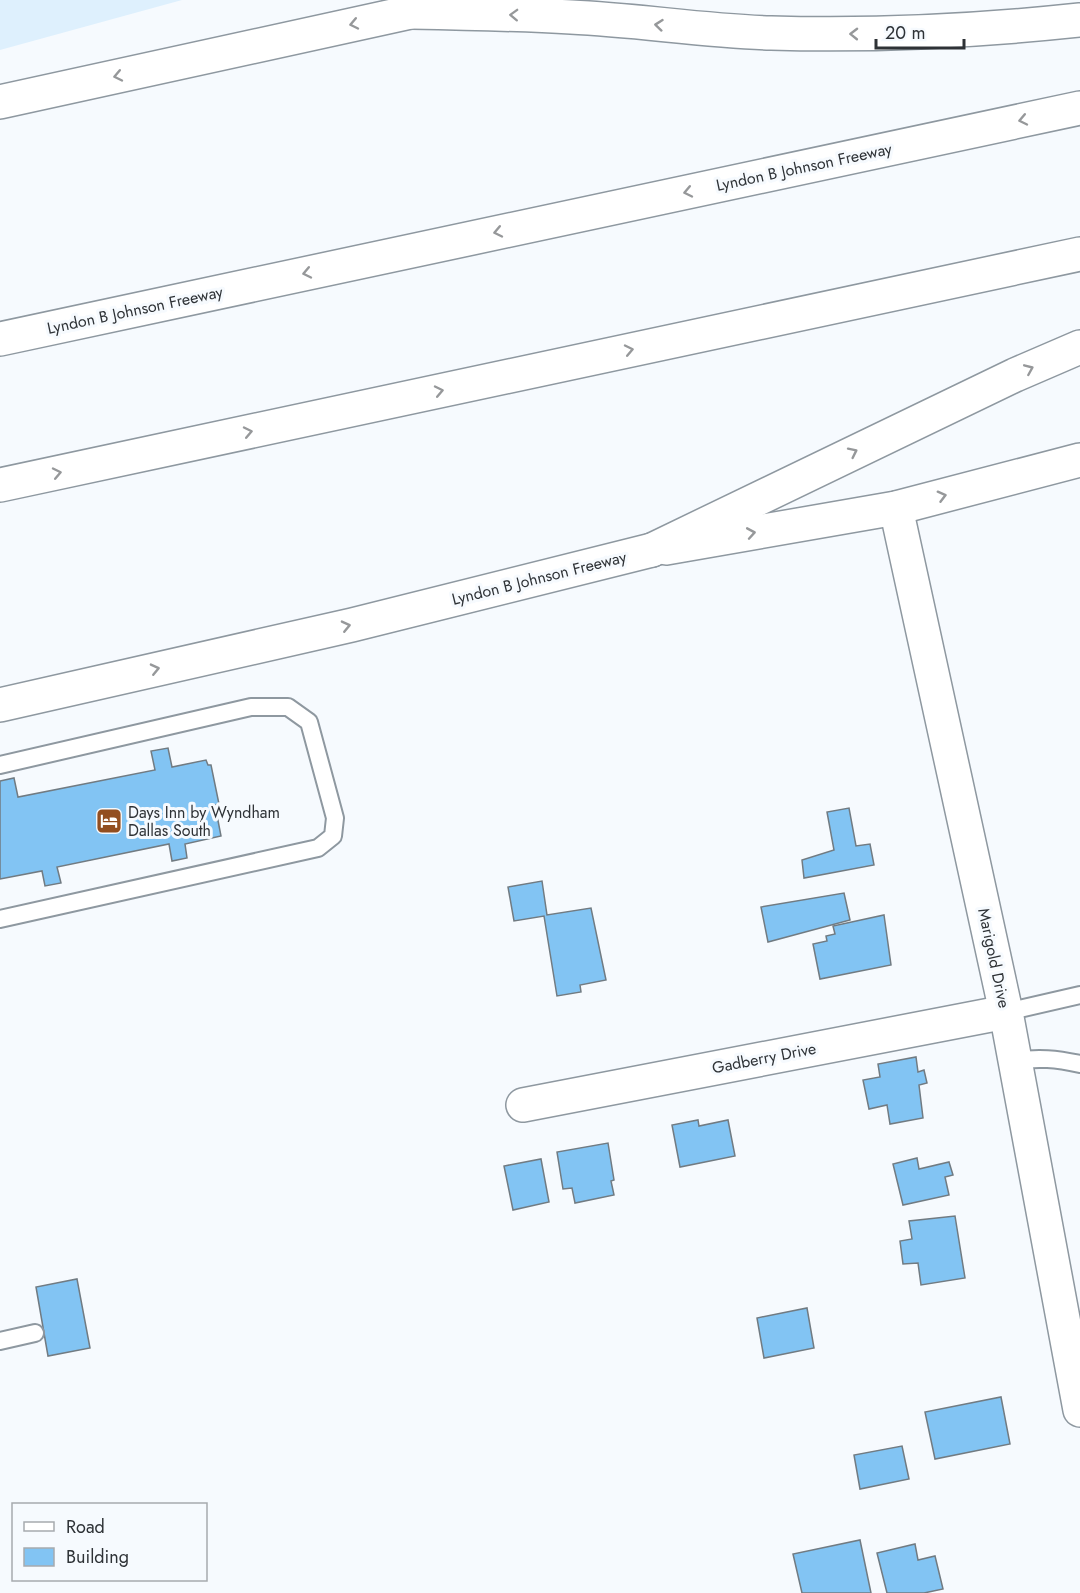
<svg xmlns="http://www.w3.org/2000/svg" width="1080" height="1593" font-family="Jost,sans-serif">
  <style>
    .built { fill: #def0fd }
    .building { fill: #82c4f3; stroke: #717b82; stroke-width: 1.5 }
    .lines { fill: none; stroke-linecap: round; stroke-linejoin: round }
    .service-casing { stroke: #8e98a0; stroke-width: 20 }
    .minor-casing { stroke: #8e98a0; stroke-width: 36 }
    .secondary-casing { stroke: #8e98a0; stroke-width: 36 }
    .primary-casing { stroke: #8e98a0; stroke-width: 36 }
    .motorway-casing { stroke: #8e98a0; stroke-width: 36 }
    .service { stroke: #fff; stroke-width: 16 }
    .minor { stroke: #fff; stroke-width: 33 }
    .secondary { stroke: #fff; stroke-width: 33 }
    .primary { stroke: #fff; stroke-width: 33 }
    .motorway { stroke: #fff; stroke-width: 33 }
    .oneway { stroke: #96989a }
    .labels { text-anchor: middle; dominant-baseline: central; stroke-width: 6; stroke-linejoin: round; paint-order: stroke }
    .street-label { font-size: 16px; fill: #2e3236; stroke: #f6fafe }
    .poi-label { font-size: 16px; fill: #2e3236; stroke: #f6fafe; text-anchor: start }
  </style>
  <rect width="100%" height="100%" fill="#f6fafe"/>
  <polygon class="built" points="0,0 182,0 0,50"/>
  <g class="building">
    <polygon points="168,748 172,767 206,760 208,765 211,765 219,804 215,805 221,836 185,844 187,858 172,861 169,844 57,867 61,883 45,886 42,871 0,879 0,781 14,778 18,797 155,770 151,751"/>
    <polygon points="849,808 856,846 870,844 874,865 804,878 802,860 834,850 827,812"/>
    <polygon points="542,881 547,915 591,908 606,980 580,985 581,992 557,996 544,916 514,921 508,887"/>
    <polygon points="844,893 850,920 768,942 761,907"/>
    <polygon points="884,915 891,965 820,979 813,944 827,941 826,936 835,934 833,926"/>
    <polygon points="916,1057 918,1072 924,1070 927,1083 919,1085 923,1118 890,1124 887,1105 869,1109 863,1080 880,1077 878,1064"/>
    <polygon points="698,1120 699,1126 728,1120 735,1156 680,1167 672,1125"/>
    <polygon points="608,1143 614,1180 611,1181 614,1195 575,1203 572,1188 563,1189 557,1152"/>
    <polygon points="917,1158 919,1169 949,1162 953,1175 945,1177 949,1195 903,1205 893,1164"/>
    <polygon points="541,1159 549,1202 513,1210 504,1166"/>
    <polygon points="955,1216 965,1278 921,1285 918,1263 903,1264 900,1241 912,1239 909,1221"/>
    <polygon points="77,1279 90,1348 48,1356 36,1287"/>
    <polygon points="807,1308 814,1348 764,1358 757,1318"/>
    <polygon points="1001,1397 1010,1444 935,1459 925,1412"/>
    <polygon points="902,1446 909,1479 860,1489 854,1455"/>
    <polygon points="860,1540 871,1593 802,1593 793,1554"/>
    <polygon points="915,1544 918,1560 935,1556 943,1589 924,1593 887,1593 877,1553"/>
  </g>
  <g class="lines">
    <defs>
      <g id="service">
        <polyline points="0,765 251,707 288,707 309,722 335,818 333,836 318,848 0,919"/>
        <polyline points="1006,1012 1080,995"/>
        <path d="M1015,1061C1038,1057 1057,1059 1080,1064"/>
        <polyline points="0,1341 35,1333"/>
      </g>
      <g id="minor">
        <polyline points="896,508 1006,1012 1080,1410"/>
        <polyline points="523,1105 1006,1012"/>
      </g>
      <polyline id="secondary" points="666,548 896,508 1080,460"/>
      <g id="primary">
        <polyline points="0,102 411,12"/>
        <polyline points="0,705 352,625 652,550"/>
      </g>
      <g id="motorway">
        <path d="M411,12C465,13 518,14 571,17C638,20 704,31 771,33C874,36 977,31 1080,20"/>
        <polyline points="0,339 1080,108"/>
        <polyline points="0,485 1080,254"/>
        <polyline points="652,550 1015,375 1080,347"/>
      </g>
    </defs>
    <use href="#service" class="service-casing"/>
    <use href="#minor" class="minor-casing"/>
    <use href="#secondary" class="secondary-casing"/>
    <use href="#primary" class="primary-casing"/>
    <use href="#motorway" class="motorway-casing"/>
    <use href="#service" class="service"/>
    <use href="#minor" class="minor"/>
    <use href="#secondary" class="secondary"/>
    <use href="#primary" class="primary"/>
    <use href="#motorway" class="motorway"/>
  </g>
  <defs><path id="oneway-chevron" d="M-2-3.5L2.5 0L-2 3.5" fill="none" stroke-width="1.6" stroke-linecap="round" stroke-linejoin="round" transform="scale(1.5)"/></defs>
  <g class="oneway">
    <use href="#oneway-chevron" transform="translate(514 15) rotate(-178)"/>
    <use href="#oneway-chevron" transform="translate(354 24) rotate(168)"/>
    <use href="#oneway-chevron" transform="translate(659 25) rotate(-174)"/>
    <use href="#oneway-chevron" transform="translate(854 34) rotate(-179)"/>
    <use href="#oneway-chevron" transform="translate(118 76) rotate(168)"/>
    <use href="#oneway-chevron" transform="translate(1023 120) rotate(168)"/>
    <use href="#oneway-chevron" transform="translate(688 192) rotate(168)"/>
    <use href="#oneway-chevron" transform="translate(498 232) rotate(168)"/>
    <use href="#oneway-chevron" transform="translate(307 273) rotate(168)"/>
    <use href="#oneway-chevron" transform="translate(629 350) rotate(-12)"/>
    <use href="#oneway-chevron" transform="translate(1029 369) rotate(-23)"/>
    <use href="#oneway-chevron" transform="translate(439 391) rotate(-12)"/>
    <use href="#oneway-chevron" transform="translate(248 432) rotate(-12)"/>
    <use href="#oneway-chevron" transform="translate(853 452) rotate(-26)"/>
    <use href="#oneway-chevron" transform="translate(57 473) rotate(-12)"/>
    <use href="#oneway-chevron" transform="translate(942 496) rotate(-15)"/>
    <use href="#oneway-chevron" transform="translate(751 533) rotate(-10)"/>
    <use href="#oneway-chevron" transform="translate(346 626) rotate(-13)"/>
    <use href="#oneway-chevron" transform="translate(155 669) rotate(-13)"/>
  </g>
  <defs>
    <symbol id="hotel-square" viewBox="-11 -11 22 22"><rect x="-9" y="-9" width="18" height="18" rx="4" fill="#924e20" stroke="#f6fafe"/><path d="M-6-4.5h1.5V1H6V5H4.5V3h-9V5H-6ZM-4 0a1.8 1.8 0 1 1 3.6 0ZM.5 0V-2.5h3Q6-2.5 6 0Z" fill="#fff"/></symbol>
  </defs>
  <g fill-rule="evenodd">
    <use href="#hotel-square" x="94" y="806" width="30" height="30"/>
  </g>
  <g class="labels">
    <g class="street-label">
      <text transform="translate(804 167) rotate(-12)">Lyndon B Johnson Freeway</text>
      <text transform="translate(135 310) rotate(-12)">Lyndon B Johnson Freeway</text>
      <text transform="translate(539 578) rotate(-14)">Lyndon B Johnson Freeway</text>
      <text transform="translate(994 958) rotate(78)">Marigold Drive</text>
      <text transform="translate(764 1058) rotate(-11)">Gadberry Drive</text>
    </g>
    <g class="poi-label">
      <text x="128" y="812">Days Inn by Wyndham<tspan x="128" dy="18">Dallas South</tspan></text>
    </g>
  </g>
  <rect x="12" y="1503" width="195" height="78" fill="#f6fafe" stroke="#a6aaae" stroke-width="1.5"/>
  <rect x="24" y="1522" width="30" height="9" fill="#ffffff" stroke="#a6aaae" stroke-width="1.5"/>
  <text x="66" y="1533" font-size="18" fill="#2e3236">Road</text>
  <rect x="24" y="1548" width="30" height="18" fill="#82c4f3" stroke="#a6aaae" stroke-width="1.5"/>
  <text x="66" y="1563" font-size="18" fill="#2e3236">Building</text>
  <path d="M876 39v9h88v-9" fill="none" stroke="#2e3236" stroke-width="3"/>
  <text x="885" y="39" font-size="18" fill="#2e3236" stroke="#f6fafe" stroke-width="4.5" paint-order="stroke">20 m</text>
</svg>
